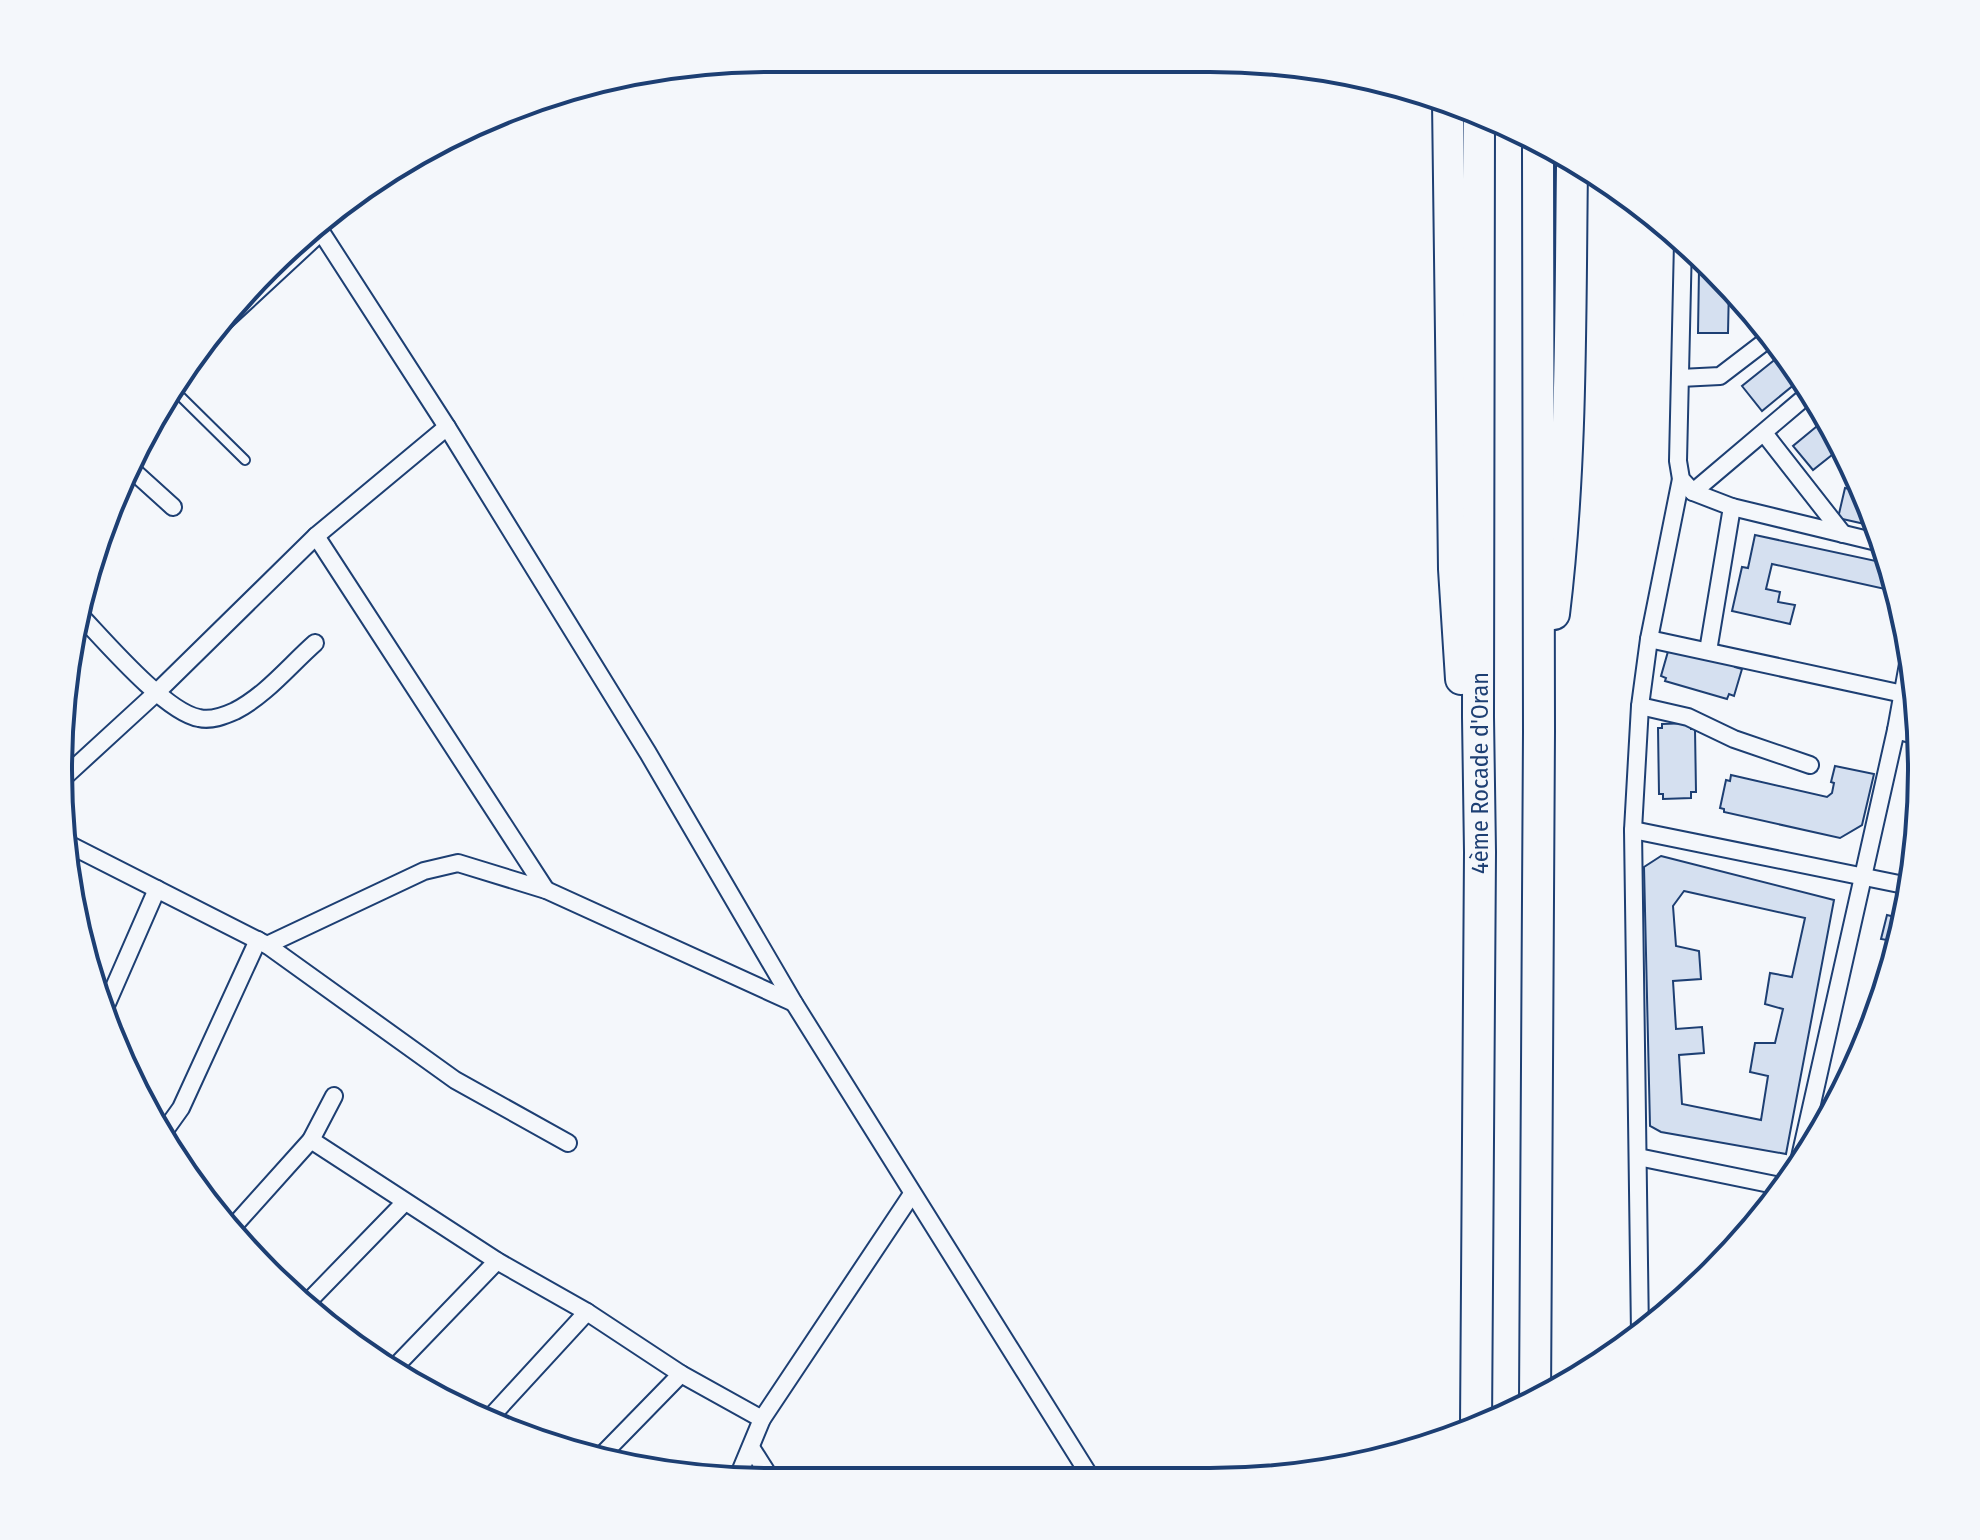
<svg xmlns="http://www.w3.org/2000/svg" width="1980" height="1540" font-family="'Fira Sans Condensed',sans-serif">
  <style>
    .building { fill: #d5e0f0; stroke: #1d3f73; stroke-width: 2; fill-rule: evenodd }
    .lines { fill: none; stroke-linecap: round; stroke-linejoin: round }
    .lane-casing { stroke: #1d3f73; stroke-width: 12 }
    .street-casing { stroke: #1d3f73; stroke-width: 20 }
    .highway-casing { stroke: #1d3f73; stroke-width: 34 }
    .lane { stroke: #f4f7fb; stroke-width: 8 }
    .street { stroke: #f4f7fb; stroke-width: 16 }
    .highway { stroke: #f4f7fb; stroke-width: 30 }
    .labels { text-anchor: middle; dominant-baseline: central; stroke-width: 6; stroke-linejoin: round; paint-order: stroke }
    .street-label { font-size: 24px; fill: #1d3f73; stroke: #f4f7fb }
    .rim { fill: none; stroke: #1d3f73; stroke-width: 4 }
  </style>
  <rect width="100%" height="100%" fill="#f4f7fb"/>
  <g class="building">
    <polygon points="1699,269 1712,269 1729,285 1728,333 1698,333"/>
    <polygon points="1783,353 1801,379 1762,411 1742,386"/>
    <polygon points="1828,417 1842,447 1813,470 1793,446"/>
    <polygon points="1845,488 1862,492 1878,527 1838,518"/>
    <polygon points="1755,535 1890,564 1894,591 1772,564 1766,589 1780,592 1778,602 1795,605 1790,624 1732,611 1742,567 1748,568"/>
    <polygon points="1669,648 1736,663 1735,667 1742,669 1734,696 1729,694 1727,699 1665,681 1666,678 1661,676"/>
    <polygon points="1691,723 1691,729 1695,729 1696,792 1691,792 1691,798 1663,799 1663,794 1659,794 1658,728 1662,728 1662,724"/>
    <polygon points="1835,766 1874,774 1862,825 1840,838 1724,812 1724,809 1720,808 1726,780 1730,781 1731,775 1827,797 1832,793 1834,783 1831,782"/>
    <path d="M1661,856L1834,900L1786,1154L1661,1132L1650,1126L1644,867ZM1684,891L1805,918L1792,977L1770,973L1765,1004L1783,1009L1775,1043H1755L1750,1072L1768,1076L1761,1120L1682,1104L1679,1055L1704,1053L1702,1027L1676,1029L1673,981L1701,979L1699,951L1676,946L1673,906Z"/>
    <polygon points="1887,915 1903,919 1894,964 1888,963 1893,941 1881,939"/>
  </g>
  <g class="lines">
    <defs>
      <polyline id="lane" points="173,389 245,460"/>
      <g id="street">
        <polyline points="318,227 447,427 648,753 794,1003 1093,1481"/>
        <polyline points="1683,242 1678,461 1681,479 1693,492 1732,507 1885,544"/>
        <polyline points="224,322 321,232"/>
        <polyline points="1680,378 1720,376 1771,337"/>
        <polyline points="1764,433 1843,534"/>
        <polyline points="131,469 173,507"/>
        <polyline points="1693,492 1811,392"/>
        <polyline points="316,536 546,890"/>
        <path d="M79,614C104,640 165,712 199,718C211,721 224,716 235,711C266,695 289,666 315,643"/>
        <polyline points="1649,639 1917,697"/>
        <polyline points="1708,651 1732,507"/>
        <polyline points="1640,706 1688,717 1734,739 1810,765"/>
        <polyline points="1896,730 1918,736"/>
        <polyline points="59,782 156,693 316,536 447,427"/>
        <polyline points="1633,830 1909,886"/>
        <polyline points="68,844 267,945 424,871 458,863 546,890 794,1003"/>
        <polyline points="267,945 455,1080 568,1143"/>
        <polyline points="105,1008 157,889"/>
        <polyline points="161,1136 181,1108 258,940"/>
        <polyline points="311,1140 497,1261 587,1312 681,1374 762,1419"/>
        <polyline points="1638,1157 1785,1187"/>
        <polyline points="1798,1166 1896,730 1910,653"/>
        <polyline points="232,1228 311,1140 334,1096"/>
        <polyline points="305,1305 405,1202"/>
        <polyline points="1640,1334 1633,830 1640,706 1649,639 1681,479"/>
        <polyline points="391,1371 497,1261"/>
        <polyline points="486,1422 587,1312"/>
        <polyline points="752,1449 773,1482"/>
        <polyline points="599,1458 681,1374"/>
        <polyline points="737,1479 762,1419 912,1194"/>
      </g>
      <g id="highway">
        <polyline points="1448,101 1454,569 1461,679"/>
        <path d="M1554,614C1572,466 1570,316 1572,167"/>
        <polyline points="1535,1401 1539,731 1538,149"/>
        <polyline points="1476,1427 1480,852 1478,717 1479,118"/>
      </g>
    </defs>
    <use href="#lane" class="lane-casing"/>
    <use href="#street" class="street-casing"/>
    <use href="#highway" class="highway-casing"/>
    <use href="#lane" class="lane"/>
    <use href="#street" class="street"/>
    <use href="#highway" class="highway"/>
  </g>
  <g class="labels">
    <g class="street-label">
      <text transform="translate(1480 773) rotate(-90)">4ème Rocade d'Oran</text>
    </g>
  </g>
  <path d="M0 0H1980V1540H0ZM770 72H1210A698 698 0 0 1 1908 770V770A698 698 0 0 1 1210 1468H770A698 698 0 0 1 72 770V770A698 698 0 0 1 770 72Z" fill="#f4f7fb" fill-rule="evenodd"/>
  <path class="rim" d="M770 72H1210A698 698 0 0 1 1908 770V770A698 698 0 0 1 1210 1468H770A698 698 0 0 1 72 770V770A698 698 0 0 1 770 72Z"/>
</svg>
